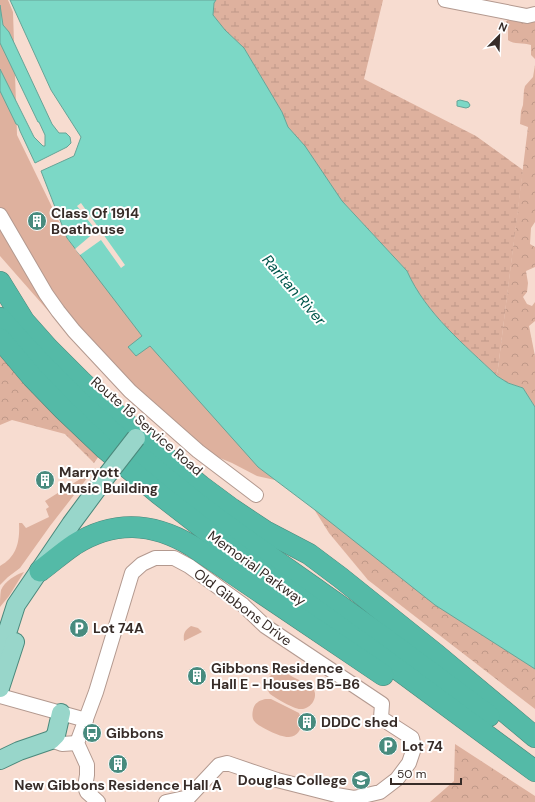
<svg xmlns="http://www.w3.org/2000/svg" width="535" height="802" font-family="'DM Sans',sans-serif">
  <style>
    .green { fill: #deb19e }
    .forest { fill: url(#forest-crowns) }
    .wetland { fill: url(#wetland-marsh) }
    .water { fill: #7cd8c6; stroke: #67a497 }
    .pier { fill: #f7dcd0 }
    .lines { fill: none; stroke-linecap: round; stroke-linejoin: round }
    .minor-casing { stroke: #b3998f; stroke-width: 16 }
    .major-casing { stroke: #4a887b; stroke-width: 20 }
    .highway-casing { stroke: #4a887b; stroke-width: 22 }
    .minor { stroke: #fff; stroke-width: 14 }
    .major { stroke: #98d6ca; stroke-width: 18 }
    .highway { stroke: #54baa7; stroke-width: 21 }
    .major-bridge-casing { stroke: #4a887b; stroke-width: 20; stroke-linecap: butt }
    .major-bridge { stroke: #98d6ca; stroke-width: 18 }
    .labels { text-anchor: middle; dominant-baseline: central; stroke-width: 4; stroke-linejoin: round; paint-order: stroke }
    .poi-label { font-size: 14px; font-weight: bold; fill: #372c28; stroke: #fff; text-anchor: start }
    .street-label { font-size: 14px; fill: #372c28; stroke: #fff }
    .water-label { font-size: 15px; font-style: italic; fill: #01564b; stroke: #fff }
  </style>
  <defs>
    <pattern id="forest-crowns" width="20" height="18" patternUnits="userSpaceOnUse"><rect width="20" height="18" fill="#deb19e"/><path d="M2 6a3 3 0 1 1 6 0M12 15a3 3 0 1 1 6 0" fill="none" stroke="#bf9888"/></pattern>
    <pattern id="wetland-marsh" width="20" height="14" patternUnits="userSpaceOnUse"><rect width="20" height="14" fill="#deb19e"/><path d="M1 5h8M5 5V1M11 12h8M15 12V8" fill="none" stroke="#bf9888"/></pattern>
  </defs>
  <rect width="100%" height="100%" fill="#f7dcd0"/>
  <g class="green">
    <polygon points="0,0 8,0 13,12 17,135 68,240 275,480 257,476 232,463 181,442 101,371 0,256"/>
    <path d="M85,476L88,477L50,526L20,568L8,577L0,585V566C17,557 20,541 19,523H22L26,528L49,517L46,509L49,507L45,501Z"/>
    <path d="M24,572L9,596L0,607C0,602 0,595 1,590C5,581 15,575 24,572Z"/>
    <path d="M191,626L198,628L202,632L184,641C183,633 185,630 191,626Z"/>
    <path d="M275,672C283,671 289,675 295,678C300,681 308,683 312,687C320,696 311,710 300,709C294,709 275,698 270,694C264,686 266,677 275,672Z"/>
    <path d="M266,699H271L299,713C303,722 302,736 289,737C282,738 259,727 255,722C252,719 252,714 253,710C254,703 260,700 266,699Z"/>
  </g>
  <g class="forest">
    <path d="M512,15L535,17V59L531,55V45C523,42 514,45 508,40V28L506,22Z"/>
    <polygon points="535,65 535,222 531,228 530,244 535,247 535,267 526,271 528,283 527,292 523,297 527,304 532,306 535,302 535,321 529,326 535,356 535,407 523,388 508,383 497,376 528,127 520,124 521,111 523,105 524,90 525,86 533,77"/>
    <polygon points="0,350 99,456 94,463 65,434 12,420 0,425"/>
    <polygon points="312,506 535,643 535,709 368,580 329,533"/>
    <polygon points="455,744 535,796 535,802 430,802 454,781"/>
  </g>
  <path class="wetland" d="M216,0H383L364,79L476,136L523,170L497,376C465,345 426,314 407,271L342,201L305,146L288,127L282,112L244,48L225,30L213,15L214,3Z"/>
  <g class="water">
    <path d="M10,0H216L214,3L213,15L225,30L244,48L282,112L288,127L305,146L342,201L407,271C426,314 465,345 497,376L508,383L523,388L535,407V669L435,605L315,510L258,467L150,346L136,356L128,347L142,336L67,238L41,171L74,156L81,137L51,90Z"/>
    <polygon points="0,5 3,25 9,32 52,124 59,133 66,133 70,137 71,143 67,147 35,163 20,131 18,125 16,124 0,91 0,69 34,137 43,146 45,146 45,135 39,122 38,122 0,43"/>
    <polygon points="460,100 468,102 470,105 469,107 466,108 457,106 457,101"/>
  </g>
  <polygon class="pier" points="81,203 125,265 121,268 101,240 80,255 75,249 95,232 94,231 95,229 77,206"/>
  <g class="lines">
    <defs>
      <g id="minor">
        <polyline points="445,0 527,16 535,14"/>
        <polyline points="0,215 46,294 58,311 74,331 130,391 198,451 256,495"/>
        <polyline points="0,696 86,720"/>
        <polyline points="51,740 62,744 77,743"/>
        <polyline points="98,802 87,792 85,787 87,775 87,765 77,743 96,692 132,573 142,564 155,558 174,558 189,566 243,605 265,626 382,704 381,718 412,738 414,748 409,763 397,779 380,792 354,798 336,795 277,780 227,763 219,765 189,797 166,802"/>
      </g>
      <g id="major">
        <polyline points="0,655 16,605 71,524 108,474"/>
        <polyline points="0,688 15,642"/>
        <polyline points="0,760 19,751 51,740 56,735 61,713"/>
      </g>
      <g id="highway">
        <polyline points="0,282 24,321 48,348 81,381 139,435 201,486 232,509 265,531 309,554 341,578 437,655 535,737"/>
        <path d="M0,318C56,383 121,443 189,497C232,531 278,562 323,594C379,633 434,675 489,716"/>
        <polyline points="0,339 32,377 64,410 104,448 159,494 230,549 370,649 535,771"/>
        <path d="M40,571C51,563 62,553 74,545C114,520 152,522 192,546L383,675"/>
      </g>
    </defs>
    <use href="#minor" class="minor-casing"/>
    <use href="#major" class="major-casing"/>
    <use href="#highway" class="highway-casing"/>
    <use href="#minor" class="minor"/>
    <use href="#major" class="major"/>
    <use href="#highway" class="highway"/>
    <defs>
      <polyline id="major-bridge" points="108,474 136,438"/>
    </defs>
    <use href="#major-bridge" class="major-bridge-casing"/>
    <use href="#major-bridge" class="major-bridge"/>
  </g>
  <defs>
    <symbol id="building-disc" viewBox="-11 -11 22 22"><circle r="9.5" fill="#488b7e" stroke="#fff"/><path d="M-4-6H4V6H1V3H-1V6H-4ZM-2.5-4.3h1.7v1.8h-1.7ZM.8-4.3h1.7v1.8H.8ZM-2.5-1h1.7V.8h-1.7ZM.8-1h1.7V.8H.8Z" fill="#fff"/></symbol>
    <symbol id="parking-disc" viewBox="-11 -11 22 22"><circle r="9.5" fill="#488b7e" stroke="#fff"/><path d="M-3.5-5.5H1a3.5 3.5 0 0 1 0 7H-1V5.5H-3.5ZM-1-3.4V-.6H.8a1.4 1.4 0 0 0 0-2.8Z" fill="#fff"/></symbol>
    <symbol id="bus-disc" viewBox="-11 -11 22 22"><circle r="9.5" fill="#488b7e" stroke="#fff"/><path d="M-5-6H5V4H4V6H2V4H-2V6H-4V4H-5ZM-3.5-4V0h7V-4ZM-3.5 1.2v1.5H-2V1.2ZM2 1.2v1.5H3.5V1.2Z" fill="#fff"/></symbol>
    <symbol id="school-disc" viewBox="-11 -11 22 22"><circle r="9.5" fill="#488b7e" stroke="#fff"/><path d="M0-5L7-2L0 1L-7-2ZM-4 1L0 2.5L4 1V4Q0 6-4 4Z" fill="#fff"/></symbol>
  </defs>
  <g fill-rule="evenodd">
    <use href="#building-disc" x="26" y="210" width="22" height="22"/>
    <use href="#building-disc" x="34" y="469" width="22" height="22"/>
    <use href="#parking-disc" x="68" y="617" width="22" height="22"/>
    <use href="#building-disc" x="186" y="665" width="22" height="22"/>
    <use href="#building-disc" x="296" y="711" width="22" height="22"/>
    <use href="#bus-disc" x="81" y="722" width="22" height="22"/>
    <use href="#parking-disc" x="377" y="735" width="22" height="22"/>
    <use href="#building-disc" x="107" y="753" width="22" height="22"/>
    <use href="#school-disc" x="350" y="769" width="22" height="22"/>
  </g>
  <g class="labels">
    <g class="poi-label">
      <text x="51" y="213">Class Of 1914<tspan x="51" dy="16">Boathouse</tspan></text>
      <text x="59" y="472">Marryott<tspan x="59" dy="16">Music Building</tspan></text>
      <text x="93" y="628">Lot 74A</text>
      <text x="211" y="668">Gibbons Residence<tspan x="211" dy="16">Hall E - Houses B5-B6</tspan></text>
      <text x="321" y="722">DDDC shed</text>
      <text x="106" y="733">Gibbons</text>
      <text x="402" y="746">Lot 74</text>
      <text x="347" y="780" text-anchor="end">Douglas College</text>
      <text x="118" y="785" text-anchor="middle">New Gibbons Residence Hall A</text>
    </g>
    <g class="street-label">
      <text transform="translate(147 426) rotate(41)">Route 18 Service Road</text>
      <text transform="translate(257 568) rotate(36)">Memorial Parkway</text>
      <text transform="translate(243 607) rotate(37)">Old Gibbons Drive</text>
    </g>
    <g class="water-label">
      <text transform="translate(294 290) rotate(49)">Raritan River</text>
    </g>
  </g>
  <g transform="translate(499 36) rotate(23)" stroke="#ffffff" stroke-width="3" paint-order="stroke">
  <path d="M0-3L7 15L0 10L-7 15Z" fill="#372c28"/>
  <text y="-6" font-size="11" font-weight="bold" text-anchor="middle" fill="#372c28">N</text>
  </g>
  <path d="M391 778v6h70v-6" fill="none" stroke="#372c28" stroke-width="2"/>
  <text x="397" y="778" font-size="12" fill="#372c28" stroke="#ffffff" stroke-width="3" paint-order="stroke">50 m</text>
</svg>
